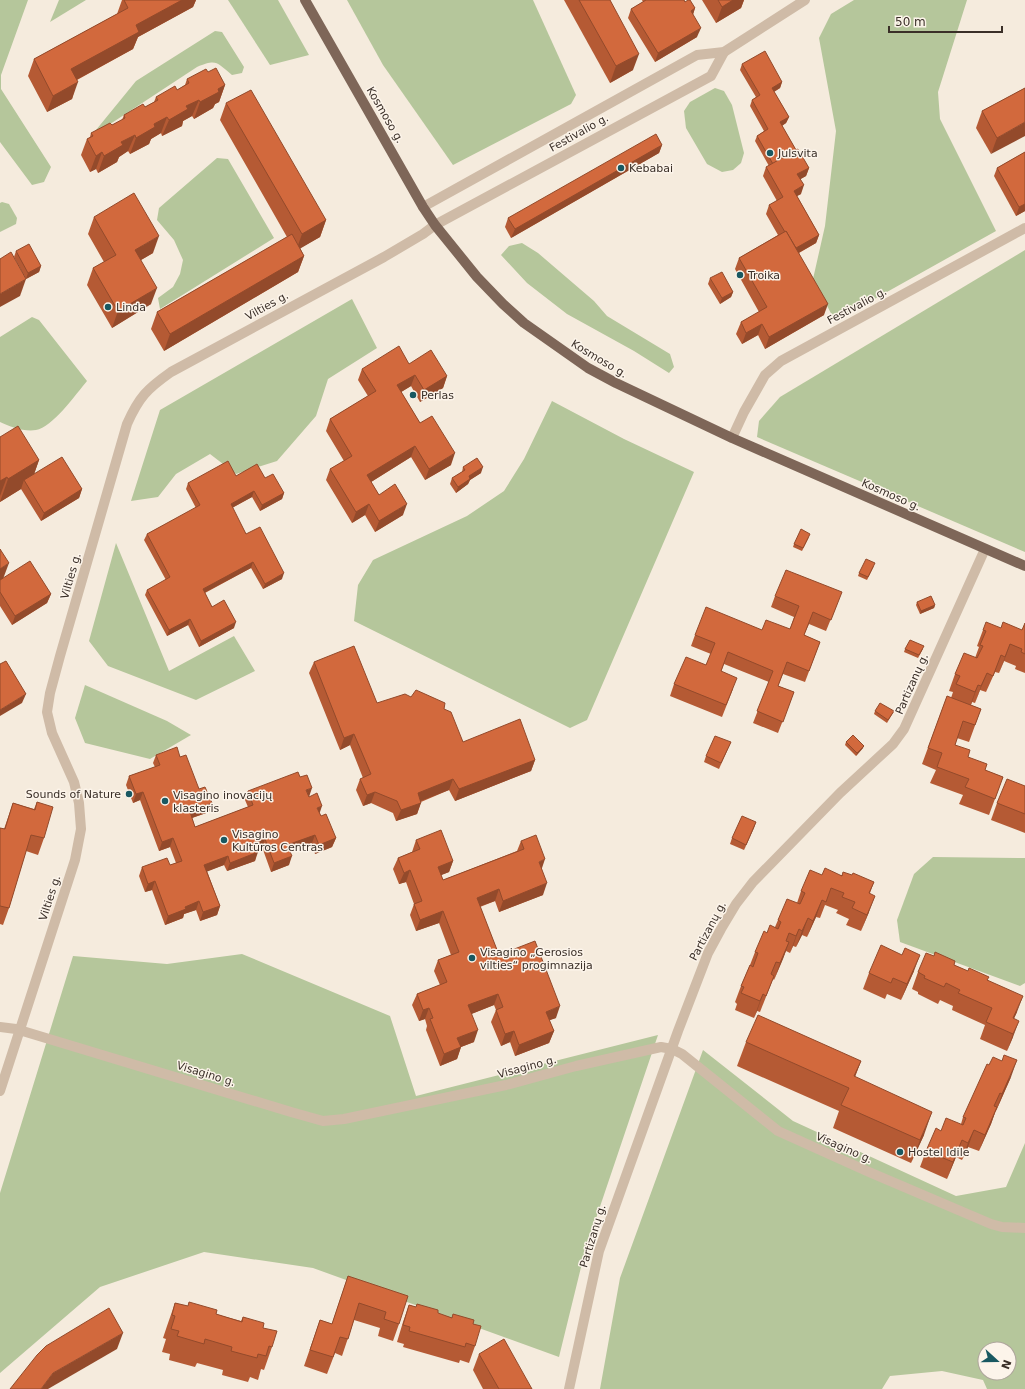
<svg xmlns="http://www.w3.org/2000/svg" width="1025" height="1389" font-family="'DejaVu Sans',sans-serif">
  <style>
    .green { fill: #b5c69b; fill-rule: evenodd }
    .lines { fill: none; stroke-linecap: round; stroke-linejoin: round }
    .minor { stroke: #cfbba7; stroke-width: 10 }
    .major { stroke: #7e6658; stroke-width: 10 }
    .wall { fill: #b55a34 }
    .shaded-wall { fill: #934a2b }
    .building { fill: #d2693d; stroke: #934a2b }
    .poi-dot { fill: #195861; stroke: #fcf4ea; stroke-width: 1.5 }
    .labels { text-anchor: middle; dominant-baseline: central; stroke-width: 3; stroke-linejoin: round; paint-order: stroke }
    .street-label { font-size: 11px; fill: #3a2f28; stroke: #fcf4ea }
    .poi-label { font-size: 11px; fill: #3a2f28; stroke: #fcf4ea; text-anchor: start }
  </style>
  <rect width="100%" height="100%" fill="#f5ebdd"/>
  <g class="green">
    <polygon points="0,0 28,0 1,75 1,89 51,167 44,182 32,185 0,142"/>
    <polygon points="59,0 86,0 50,22"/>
    <polygon points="228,0 278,0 309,55 270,65"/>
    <polygon points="347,0 533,0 576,95 571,104 453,165 383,65"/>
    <polygon points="854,0 967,0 938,92 940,119 996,231 835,321 813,279 825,226 836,131 819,38 831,14"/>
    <path d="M215,31L222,32L244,67L242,73L232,75C216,62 217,59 197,67L98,132L96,130L136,81Z"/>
    <polygon points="715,88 724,91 732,105 744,153 741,163 733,170 722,172 707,164 686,128 684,111 690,102"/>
    <polygon points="217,158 228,159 274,238 160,309 158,298 173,287 180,274 183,260 174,240 157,220 159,208"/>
    <polygon points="2,202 9,204 17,218 16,224 0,232 0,203"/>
    <polygon points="522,243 538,253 594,301 607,316 670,354 674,367 669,373 634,351 567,314 527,283 501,255 509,246"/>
    <polygon points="1025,250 1025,552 757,437 759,421 780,397"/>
    <polygon points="352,299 377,348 328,379 316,416 277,461 236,474 210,454 176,474 158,497 131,501 160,410"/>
    <path d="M32,317L39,320L87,381C76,394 52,428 36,430C25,432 10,427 0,422V337Z"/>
    <polygon points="552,401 624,439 694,472 587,720 570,728 354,621 358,585 373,560 467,516 504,491 524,459"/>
    <polygon points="116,543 169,671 234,636 255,671 196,700 108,666 89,641"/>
    <polygon points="85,685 167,721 191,735 150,759 85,743 75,718"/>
    <polygon points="933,857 1025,858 1025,983 1020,986 900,942 897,920 914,874"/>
    <polygon points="242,954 390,1016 416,1096 658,1035 585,1251 559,1357 313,1268 204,1252 100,1287 0,1373 0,1193 73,956 167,964"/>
    <path d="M703,1050L793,1121L956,1196L1006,1187L1025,1143V1389H987L983,1380L942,1371L890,1376L882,1389H600L620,1278ZM985,1349H1009V1373H985Z"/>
  </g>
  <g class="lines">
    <g class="minor">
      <polyline points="423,207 697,55 724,52 805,0"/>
      <polyline points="732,438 744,412 765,375 781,361 1025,228"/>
      <polyline points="0,1027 16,1029 291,1112 323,1121 344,1119 506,1085 576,1066 661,1047 672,1049 682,1054 778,1131 869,1172 991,1224 1002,1227 1025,1228"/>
      <path d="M0,1091L75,860L81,829L79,803L74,782L52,733L47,712L50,693L60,656L127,424C139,397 147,389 171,372L384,257L423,234L435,225L711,76L724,52"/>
      <polyline points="569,1389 599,1251 678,1031 708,953 721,929 736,904 753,882 840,793 893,744 904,729 985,549"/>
    </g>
    <polyline class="major" points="305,0 423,207 435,225 477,277 503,304 524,323 588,368 616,383 732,438 1025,566"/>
  </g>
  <g class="wall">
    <polygon points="122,0 196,0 193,7 138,37 133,49 77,80 72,99 47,112 28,76 34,59 117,14"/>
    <polygon points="564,0 610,0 633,70 610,83"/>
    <polygon points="642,0 684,0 685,2 695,8 693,15 697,37 655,62 628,18 631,9 643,2"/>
    <polygon points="702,0 744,0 741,8 716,23"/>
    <polygon points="742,64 782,82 780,88 774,92 789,117 786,123 782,126 796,150 809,168 806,176 800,179 801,194 797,196 819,235 816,243 799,253 824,315 765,349 758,335 742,344 736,334 741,322 759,312 735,269 739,258 778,235 766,214 769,205 777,201 763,176 766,167 769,166 755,141 757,136 764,131 750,106 752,100 756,97 740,70"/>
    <polygon points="208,72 225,85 219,102 215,104 213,108 194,119 192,116 183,121 182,126 162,136 161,133 151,139 149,144 130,154 128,151 119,157 117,162 98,173 96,169 90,172 81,155 87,139 90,137 91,133 112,125 122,120 124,115 145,107 154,102 156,97 177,90 185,85 187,79"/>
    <polygon points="1025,88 991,154 976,128 982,111"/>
    <polygon points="226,103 326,220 320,237 300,248 304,256 298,272 164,351 151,329 157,312 287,237 220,120"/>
    <polygon points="662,145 659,153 511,238 505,227 508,218"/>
    <polygon points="1025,152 1025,211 1016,216 994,176 997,168"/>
    <polygon points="94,217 153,253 141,260 151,304 112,328 87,285 93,268 104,262 88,234"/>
    <polygon points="16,251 41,266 39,272 26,279 14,257"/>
    <polygon points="710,278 733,292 731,297 720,304 708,284"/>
    <polygon points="409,364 447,376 443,388 420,402 411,386 401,392 420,423 451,465 425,480 411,457 371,482 379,495 403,515 375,532 365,515 352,523 326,480 330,469 344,461 326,431 330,419 368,396 358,380 362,369"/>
    <polygon points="0,437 39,460 34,474 82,489 79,498 41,521 21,489 0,502"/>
    <polygon points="463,467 481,473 470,480 468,484 456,493 450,484 452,478 462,472"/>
    <polygon points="236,476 265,478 284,493 282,499 260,511 252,497 232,508 246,534 282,579 263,589 251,568 205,593 212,607 234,628 199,647 188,625 167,636 145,595 147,590 166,580 144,540 147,534 196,508 186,489 188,483"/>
    <polygon points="809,537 802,551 793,547 794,544"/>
    <polygon points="0,549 3,578 51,594 47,603 12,625 0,606"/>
    <polygon points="874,566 867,580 858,576 859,573"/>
    <polygon points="775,596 837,604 826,631 809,624 804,635 820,642 805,682 783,674 778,686 794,692 778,733 753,723 769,682 724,664 721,672 733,689 722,717 670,696 674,684 706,665 711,654 691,646 695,635 762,630 790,629 794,617 771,607"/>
    <polygon points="917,602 935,605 934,608 920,614 916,605"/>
    <polygon points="1025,623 1025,673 1015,669 1016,666 1004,661 999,673 995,672 986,692 980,690 975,703 972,702 971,705 981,709 969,742 957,738 955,745 968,757 985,770 1003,777 989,815 959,804 963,795 930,783 936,770 922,764 947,696 951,698 953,692 949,691 955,674 975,658 979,647 977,646 983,630 1001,628 1022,630"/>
    <polygon points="905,649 923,649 918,658 904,652"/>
    <polygon points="314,662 377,703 411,697 444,709 463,742 535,760 531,771 455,801 449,790 421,802 417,814 396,821 393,813 371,803 363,806 356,790 360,779 363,778 350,745 340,750 309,673"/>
    <polygon points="875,711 894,711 887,723 874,714"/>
    <polygon points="731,742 719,769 704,762 706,756"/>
    <polygon points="846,742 863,748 856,756 845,745"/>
    <polygon points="156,755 180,757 199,789 212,803 209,812 192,818 195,827 248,807 245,800 248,791 300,777 309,797 321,816 336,838 332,847 315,854 312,843 290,852 289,865 271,872 262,847 257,849 255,861 227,871 224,865 207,871 220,906 217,915 200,921 196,910 184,914 183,918 165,925 152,890 145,892 139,876 142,867 170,865 176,863 170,847 159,851 140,800 133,803 126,785 129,776 155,767 153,763"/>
    <polygon points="1025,786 1025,833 991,820 997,803"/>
    <polygon points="37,802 44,838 38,855 26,851 9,908 3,925 0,924 0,828 4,829 13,803 34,809"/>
    <polygon points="756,822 744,850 730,844 732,838"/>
    <polygon points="416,840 453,861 449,872 441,875 443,880 517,851 521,841 542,869 543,895 499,912 495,901 480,907 499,955 556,1018 549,1020 554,1031 549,1043 515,1056 510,1042 501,1046 491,1022 496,1010 494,1005 471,1014 474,1042 461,1047 457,1059 440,1066 426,1030 427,1026 425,1019 419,1021 412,1005 417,994 440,985 434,971 438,960 451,955 439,923 416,931 410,915 414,904 406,882 399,884 393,869 398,858 412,852"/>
    <polygon points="822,875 852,875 874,882 870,893 869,912 861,931 846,925 849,919 836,913 838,910 825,905 820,918 816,917 807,937 802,935 796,947 793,946 790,953 786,951 774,980 773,979 760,1012 757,1011 754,1018 735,1010 737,1004 735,1002 741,986 750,965 755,952 767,933 775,927 778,920 797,903 801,891"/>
    <polygon points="954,965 988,980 1017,1012 1014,1018 1013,1037 1007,1051 980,1039 985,1025 952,1010 953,1006 940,1000 938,1004 918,994 918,992 912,989 918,972"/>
    <polygon points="914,971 901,1000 887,994 885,999 863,989 869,973"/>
    <polygon points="746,1042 861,1061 855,1077 924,1135 911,1163 833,1128 839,1111 737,1066"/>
    <polygon points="1011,1077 996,1111 996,1110 991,1124 979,1151 968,1147 962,1160 956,1157 947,1179 920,1167 926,1151 941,1131 961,1124 963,1117"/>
    <polygon points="348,1276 399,1324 393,1341 378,1336 380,1328 354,1320 342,1356 335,1353 327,1374 304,1366 320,1320 332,1324"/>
    <polygon points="175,1303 241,1321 243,1317 263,1328 272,1347 264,1370 261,1369 258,1380 250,1377 248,1382 222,1375 223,1370 197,1363 195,1367 169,1360 170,1354 162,1352 166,1339 163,1338 167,1326"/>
    <polygon points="409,1305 473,1324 475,1346 469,1363 460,1360 459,1363 403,1347 404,1344 397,1342 403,1322"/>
    <polygon points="479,1354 532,1389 483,1389 473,1370"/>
  </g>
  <g class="shaded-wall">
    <polygon points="182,0 196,0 193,7 138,37 133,49 65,86 71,69 136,25"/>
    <polygon points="733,0 744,0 741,8 716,23 722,7"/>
    <polygon points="695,8 692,17 691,11"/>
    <polygon points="701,28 697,37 655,62 658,53"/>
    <polygon points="639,54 633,70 610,83 616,66"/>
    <polygon points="78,82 72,99 47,112 53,96"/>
    <polygon points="782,82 780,88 770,94 772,88"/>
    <polygon points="225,85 219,102 215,104 213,108 194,119 200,102 218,89"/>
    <polygon points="199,100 192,116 183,121 182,126 162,136 169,120 186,106"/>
    <polygon points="167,117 161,133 151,139 149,144 130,154 136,138 154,124"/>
    <polygon points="789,117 786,123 778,128 780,122"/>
    <polygon points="1025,122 1025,136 991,154 997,138"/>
    <polygon points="135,135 128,151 119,157 117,162 98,173 104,156 121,142"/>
    <polygon points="662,145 659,153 511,238 515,229"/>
    <polygon points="102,152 96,169 90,172 96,156"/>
    <polygon points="809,168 806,176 794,183 797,174"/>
    <polygon points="804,185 801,194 791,199 794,191"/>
    <polygon points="1025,204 1025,211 1016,216 1019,207"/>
    <polygon points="326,220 320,237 296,251 302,234"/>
    <polygon points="819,235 816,243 791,257 794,249"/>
    <polygon points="159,236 153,253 129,267 135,250"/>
    <polygon points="304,256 298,272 164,351 170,334"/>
    <polygon points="41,266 39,272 26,279 28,273"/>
    <polygon points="26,279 20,296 0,307 0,294"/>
    <polygon points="157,288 151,304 112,328 118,311"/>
    <polygon points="733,292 731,297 720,304 722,298"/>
    <polygon points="828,304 824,315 765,349 769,337"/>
    <polygon points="762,324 758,335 742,344 746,333"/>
    <polygon points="415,375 411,386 393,397 397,385"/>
    <polygon points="447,376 443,388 420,402 424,390"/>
    <polygon points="415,446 411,457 363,487 367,475"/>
    <polygon points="455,453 451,465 425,480 429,469"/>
    <polygon points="39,460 31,483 24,480 21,489 0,502 8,479"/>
    <polygon points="483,467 481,473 470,480 468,484 456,493 458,487 469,476"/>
    <polygon points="7,477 0,496 0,481"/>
    <polygon points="82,489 79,498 41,521 44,513"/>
    <polygon points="254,491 252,497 228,510 231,504"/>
    <polygon points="284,493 282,499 260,511 262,505"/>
    <polygon points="369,504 365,515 352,523 356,512"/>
    <polygon points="407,504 403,515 375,532 379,521"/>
    <polygon points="253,562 251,568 200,595 203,589"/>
    <polygon points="9,563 0,587 0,569"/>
    <polygon points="284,573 282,579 263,589 265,584"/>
    <polygon points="51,594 47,603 12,625 15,616"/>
    <polygon points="935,605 934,608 920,614 921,611"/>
    <polygon points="190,619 188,625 167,636 169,630"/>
    <polygon points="236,622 234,628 199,647 201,641"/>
    <polygon points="1010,644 1004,661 999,673 1005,657"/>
    <polygon points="987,673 980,690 975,703 981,686"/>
    <polygon points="978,685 972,702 969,709 975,692"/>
    <polygon points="26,694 22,703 0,716 0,710"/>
    <polygon points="354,734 350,745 340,750 344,738"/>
    <polygon points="864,746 863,748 856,756 857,753"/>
    <polygon points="535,760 531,771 455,801 459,789"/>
    <polygon points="453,779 449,790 413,804 418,793"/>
    <polygon points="312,788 309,797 306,790"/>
    <polygon points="143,792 140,800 133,803 136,794"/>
    <polygon points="375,792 371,803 363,806 367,795"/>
    <polygon points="212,803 209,812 186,820 190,812"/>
    <polygon points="421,803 417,814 396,821 401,810"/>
    <polygon points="322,806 319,815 317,808"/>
    <polygon points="756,822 754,828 744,850 746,845"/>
    <polygon points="315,835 312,843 284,854 287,845"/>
    <polygon points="173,838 170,847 159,851 162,842"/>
    <polygon points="336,838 332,847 315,854 319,845"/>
    <polygon points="265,839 262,847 251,852 254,843"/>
    <polygon points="258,852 255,861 227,871 230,863"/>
    <polygon points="228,856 224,865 201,874 204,865"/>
    <polygon points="292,856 289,865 271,872 274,863"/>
    <polygon points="545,859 541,871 539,862"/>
    <polygon points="453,861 449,872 434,878 438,867"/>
    <polygon points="410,870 406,882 399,884 404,873"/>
    <polygon points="155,881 152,890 145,892 148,884"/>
    <polygon points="547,883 543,895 499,912 503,901"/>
    <polygon points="499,889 495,901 472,909 477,898"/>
    <polygon points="875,896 869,912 861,931 867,915"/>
    <polygon points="822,900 816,917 807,937 813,921"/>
    <polygon points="199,901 196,910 184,914 183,918 165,925 168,916 185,907"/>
    <polygon points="220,906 217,915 200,921 203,912"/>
    <polygon points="443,911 439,923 416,931 420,920"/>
    <polygon points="808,918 802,935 796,947 802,931"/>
    <polygon points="799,929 793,946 790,953 796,936"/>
    <polygon points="789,942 783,959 774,980 780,963"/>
    <polygon points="920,955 914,971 901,1000 907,984"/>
    <polygon points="498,994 494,1005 464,1017 468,1005"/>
    <polygon points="763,994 757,1011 754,1018 760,1001"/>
    <polygon points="1023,996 1017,1012 1007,1034 1013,1018"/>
    <polygon points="560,1006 556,1018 542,1023 546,1012"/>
    <polygon points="429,1008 425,1019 419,1021 423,1010"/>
    <polygon points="1019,1021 1013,1037 1007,1051 1013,1034"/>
    <polygon points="478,1030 474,1042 453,1050 457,1038"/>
    <polygon points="514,1031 510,1042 501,1046 505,1034"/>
    <polygon points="554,1031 549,1043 515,1056 519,1045"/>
    <polygon points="461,1047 457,1059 440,1066 444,1054"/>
    <polygon points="1017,1060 1011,1077 996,1111 1002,1094"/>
    <polygon points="861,1061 852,1084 854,1076"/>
    <polygon points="997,1107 991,1124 979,1151 985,1135"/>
    <polygon points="932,1112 924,1135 911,1163 920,1140"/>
    <polygon points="974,1130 968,1147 962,1160 968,1143"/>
    <polygon points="962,1140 956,1157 947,1179 953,1162"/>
    <polygon points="123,1333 117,1349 48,1389 41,1389 53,1373"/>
  </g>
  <g class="building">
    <polygon points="124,0 182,0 136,25 139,32 71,69 78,82 53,96 34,59 128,8"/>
    <polygon points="579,0 610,0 639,54 616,66"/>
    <polygon points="646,0 684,0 685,2 688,0 690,0 695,8 691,11 701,28 658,53 631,9"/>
    <polygon points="718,0 733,0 722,7"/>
    <polygon points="765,51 782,82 772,88 789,117 780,122 796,150 773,164 757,136 768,129 752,100 760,95 742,64"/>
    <polygon points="216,68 225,85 218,89 219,92 200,102 199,100 186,106 188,109 169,120 167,117 154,124 155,127 136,138 135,135 121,142 123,145 104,156 102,152 96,156 87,139 93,136 91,133 110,123 112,125 125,118 124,115 143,104 145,107 158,100 156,97 175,86 177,90 189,83 187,79 206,69 208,72"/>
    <polygon points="1025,88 1025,122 997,138 982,111"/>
    <polygon points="251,90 326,220 302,234 226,103"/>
    <polygon points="656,134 662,145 515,229 508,218"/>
    <polygon points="798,149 809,168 797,174 804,185 794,191 819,235 796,248 786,231 785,232 769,205 783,197 766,167"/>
    <polygon points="1025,152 1025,204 1019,207 997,168"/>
    <polygon points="134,193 159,236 135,250 157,288 118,311 93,268 116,255 94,217"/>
    <polygon points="786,231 828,304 769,337 762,324 746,333 741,322 767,307 739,258"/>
    <polygon points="292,234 304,256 170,334 157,312"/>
    <polygon points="29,244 41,266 28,273 16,251"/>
    <polygon points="11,252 26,279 0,294 0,259"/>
    <polygon points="722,272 733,292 722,298 710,278"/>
    <polygon points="399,346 409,364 431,350 447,376 424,390 415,375 397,385 420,423 432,416 455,453 429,469 415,446 367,475 379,495 395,484 407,504 379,521 369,504 356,512 330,469 352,456 330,419 376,391 362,369"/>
    <polygon points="18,426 39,460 8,479 7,477 0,481 0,437"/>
    <polygon points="62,457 82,489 44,513 24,480"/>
    <polygon points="477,458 483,467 469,476 470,479 458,487 452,478 465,470 463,467"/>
    <polygon points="228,461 236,476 257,464 265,478 273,474 284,493 262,505 254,491 231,504 246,534 260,527 284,573 265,584 253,562 203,589 212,607 224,600 236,622 201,641 190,619 169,630 147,590 170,577 147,534 200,505 188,483"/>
    <polygon points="801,529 810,534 803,548 794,544"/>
    <polygon points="0,549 9,563 0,569"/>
    <polygon points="866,559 875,563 868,577 859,573"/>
    <polygon points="30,561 51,594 15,616 0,592 0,580"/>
    <polygon points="786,570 842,592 831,620 813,612 804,635 820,642 809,671 787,662 778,686 794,692 783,722 757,711 773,671 728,652 721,671 737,678 726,705 674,684 686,657 706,665 715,643 695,635 706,607 762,630 766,620 790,629 799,606 775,596"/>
    <polygon points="931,596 935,605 921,611 917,602"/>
    <polygon points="986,622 1001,628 1003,622 1022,630 1025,623 1025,654 1021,652 1022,649 1010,644 1005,657 1001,655 993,676 987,673 981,686 978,685 975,692 956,684 960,676 955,674 964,653 977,658 983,646 980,645 986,631 983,630"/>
    <polygon points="910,640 924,646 919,655 905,649"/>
    <polygon points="354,646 377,703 405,694 411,697 416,690 445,703 444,709 451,712 463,742 520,719 535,760 459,789 453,779 418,793 421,803 401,810 397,801 375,792 367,795 360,779 371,774 354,734 344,738 314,662"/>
    <polygon points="6,661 26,694 0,710 0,664"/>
    <polygon points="947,696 981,709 975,725 963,721 955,745 970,750 968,757 987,764 985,770 1003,777 995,799 965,787 969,779 937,767 942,753 928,748"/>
    <polygon points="880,703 894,711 888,720 875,711"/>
    <polygon points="853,735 864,746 857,753 846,742"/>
    <polygon points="715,736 731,742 721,763 706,756"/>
    <polygon points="177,747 180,757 186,755 199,789 205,787 212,803 190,812 195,827 253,805 248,791 298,772 300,777 307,775 312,788 306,790 309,797 317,793 322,806 317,808 321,816 326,814 336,838 319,845 315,835 287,845 292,856 274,863 265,839 254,843 258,852 230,863 228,856 204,865 220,906 203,912 199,901 185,907 186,909 168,916 155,881 148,884 142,867 167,858 170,865 182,861 173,838 162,842 143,792 136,794 129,776 160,765 156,755"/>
    <polygon points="1007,779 1025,786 1025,814 997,803"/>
    <polygon points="37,802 53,807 44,838 31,835 9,908 0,906 0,828 5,829 13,803 35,810"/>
    <polygon points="742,816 756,822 746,845 732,838"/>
    <polygon points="441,830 453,861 438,867 443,880 524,849 521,841 536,835 545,859 539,862 547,883 503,901 499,889 477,898 499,955 535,941 560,1006 546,1012 554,1031 519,1045 514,1031 505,1034 496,1010 503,1007 498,994 468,1005 478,1030 457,1038 461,1047 444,1054 430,1019 433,1018 429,1008 423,1010 417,994 447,982 438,960 459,952 443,911 420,920 414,904 422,901 410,870 404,873 398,858 420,849 416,840"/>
    <polygon points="825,868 842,876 843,872 852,875 853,873 874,882 869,893 875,896 867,915 852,908 855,902 842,897 844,893 831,888 826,902 822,900 813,921 808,918 802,931 799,929 796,936 789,933 786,941 789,942 780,963 776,962 771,974 774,976 766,996 763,994 760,1001 741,993 744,987 741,986 750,965 753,967 758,953 755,952 764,931 767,933 770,925 778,929 781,922 778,920 787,899 800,904 805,893 801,891 810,870 822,875"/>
    <polygon points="881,945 902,955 905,948 920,955 907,984 893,978 891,983 869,973"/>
    <polygon points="935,952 955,961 954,965 968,971 969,968 989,977 987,980 1023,996 1013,1018 1019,1021 1013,1034 986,1022 992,1008 958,993 960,990 946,983 944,987 924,978 925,976 918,972 926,953 934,956"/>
    <polygon points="758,1015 861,1061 854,1076 932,1112 920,1140 841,1105 849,1088 746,1042"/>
    <polygon points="1004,1055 1017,1060 1002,1094 1000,1093 994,1106 997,1107 985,1135 974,1130 968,1143 962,1140 953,1162 926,1151 936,1128 941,1131 946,1118 963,1125 966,1118 963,1117 987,1064 989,1065 993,1057 1002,1061"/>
    <polygon points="348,1276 408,1296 399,1324 384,1319 386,1312 359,1303 348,1339 340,1337 333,1357 310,1350 320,1320 332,1324"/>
    <polygon points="189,1302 217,1310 216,1314 242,1322 243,1317 264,1323 263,1328 277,1331 272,1347 269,1346 266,1356 258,1354 257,1358 231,1351 232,1347 205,1339 204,1344 177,1336 179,1331 171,1329 175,1316 172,1315 175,1303 188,1306"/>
    <polygon points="417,1304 438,1310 438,1313 452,1318 453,1314 474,1320 473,1324 481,1326 475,1346 466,1343 465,1347 409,1331 410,1327 403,1325 409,1305 416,1307"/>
    <polygon points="109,1308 123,1333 53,1373 41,1389 10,1389 37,1355 46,1346"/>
    <polygon points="504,1339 532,1389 499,1389 479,1354"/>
  </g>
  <g class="poi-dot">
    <circle cx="770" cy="153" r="4"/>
    <circle cx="621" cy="168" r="4"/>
    <circle cx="740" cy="275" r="4"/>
    <circle cx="108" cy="307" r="4"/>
    <circle cx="413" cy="395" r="4"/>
    <circle cx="129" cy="794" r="4"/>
    <circle cx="165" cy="801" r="4"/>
    <circle cx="224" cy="840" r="4"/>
    <circle cx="472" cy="958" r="4"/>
    <circle cx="900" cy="1152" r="4"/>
  </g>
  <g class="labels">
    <g class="street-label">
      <text transform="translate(385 115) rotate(60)">Kosmoso g.</text>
      <text transform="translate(579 133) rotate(-29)">Festivalio g.</text>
      <text transform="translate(267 306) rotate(-29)">Vilties g.</text>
      <text transform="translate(857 306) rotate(-28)">Festivalio g.</text>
      <text transform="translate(599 359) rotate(31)">Kosmoso g.</text>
      <text transform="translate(891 495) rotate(24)">Kosmoso g.</text>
      <text transform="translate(71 576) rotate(-74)">Vilties g.</text>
      <text transform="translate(912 684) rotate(-66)">Partizanų g.</text>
      <text transform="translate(50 898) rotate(-72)">Vilties g.</text>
      <text transform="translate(708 931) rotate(-62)">Partizanų g.</text>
      <text transform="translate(527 1067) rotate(-15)">Visagino g.</text>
      <text transform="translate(206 1074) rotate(17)">Visagino g.</text>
      <text transform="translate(844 1148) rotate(24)">Visagino g.</text>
      <text transform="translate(593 1236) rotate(-73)">Partizanų g.</text>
    </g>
    <g class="poi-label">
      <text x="778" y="153">Julsvita</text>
      <text x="629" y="168">Kebabai</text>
      <text x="748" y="275">Troika</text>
      <text x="116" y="307">Linda</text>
      <text x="421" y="395">Perlas</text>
      <text x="121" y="794" text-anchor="end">Sounds of Nature</text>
      <text x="173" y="795">Visagino inovacijų<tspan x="173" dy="13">klasteris</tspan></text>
      <text x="232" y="834">Visagino<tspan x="232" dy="13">Kultūros Centras</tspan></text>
      <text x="480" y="952">Visagino „Gerosios<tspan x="480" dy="13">vilties“ progimnazija</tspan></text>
      <text x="908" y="1152">Hostel Idile</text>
    </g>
  </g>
  <g transform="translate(997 1361) rotate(111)"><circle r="19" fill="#fcf4ea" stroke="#aea59c"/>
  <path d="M0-3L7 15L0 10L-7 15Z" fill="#195861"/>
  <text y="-6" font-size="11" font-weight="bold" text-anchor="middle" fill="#3a2f28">N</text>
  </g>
  <path d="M889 26v6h113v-6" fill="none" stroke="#3a2f28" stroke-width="2"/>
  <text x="895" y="26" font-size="12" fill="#3a2f28" stroke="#fcf4ea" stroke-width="3" paint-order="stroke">50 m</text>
</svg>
